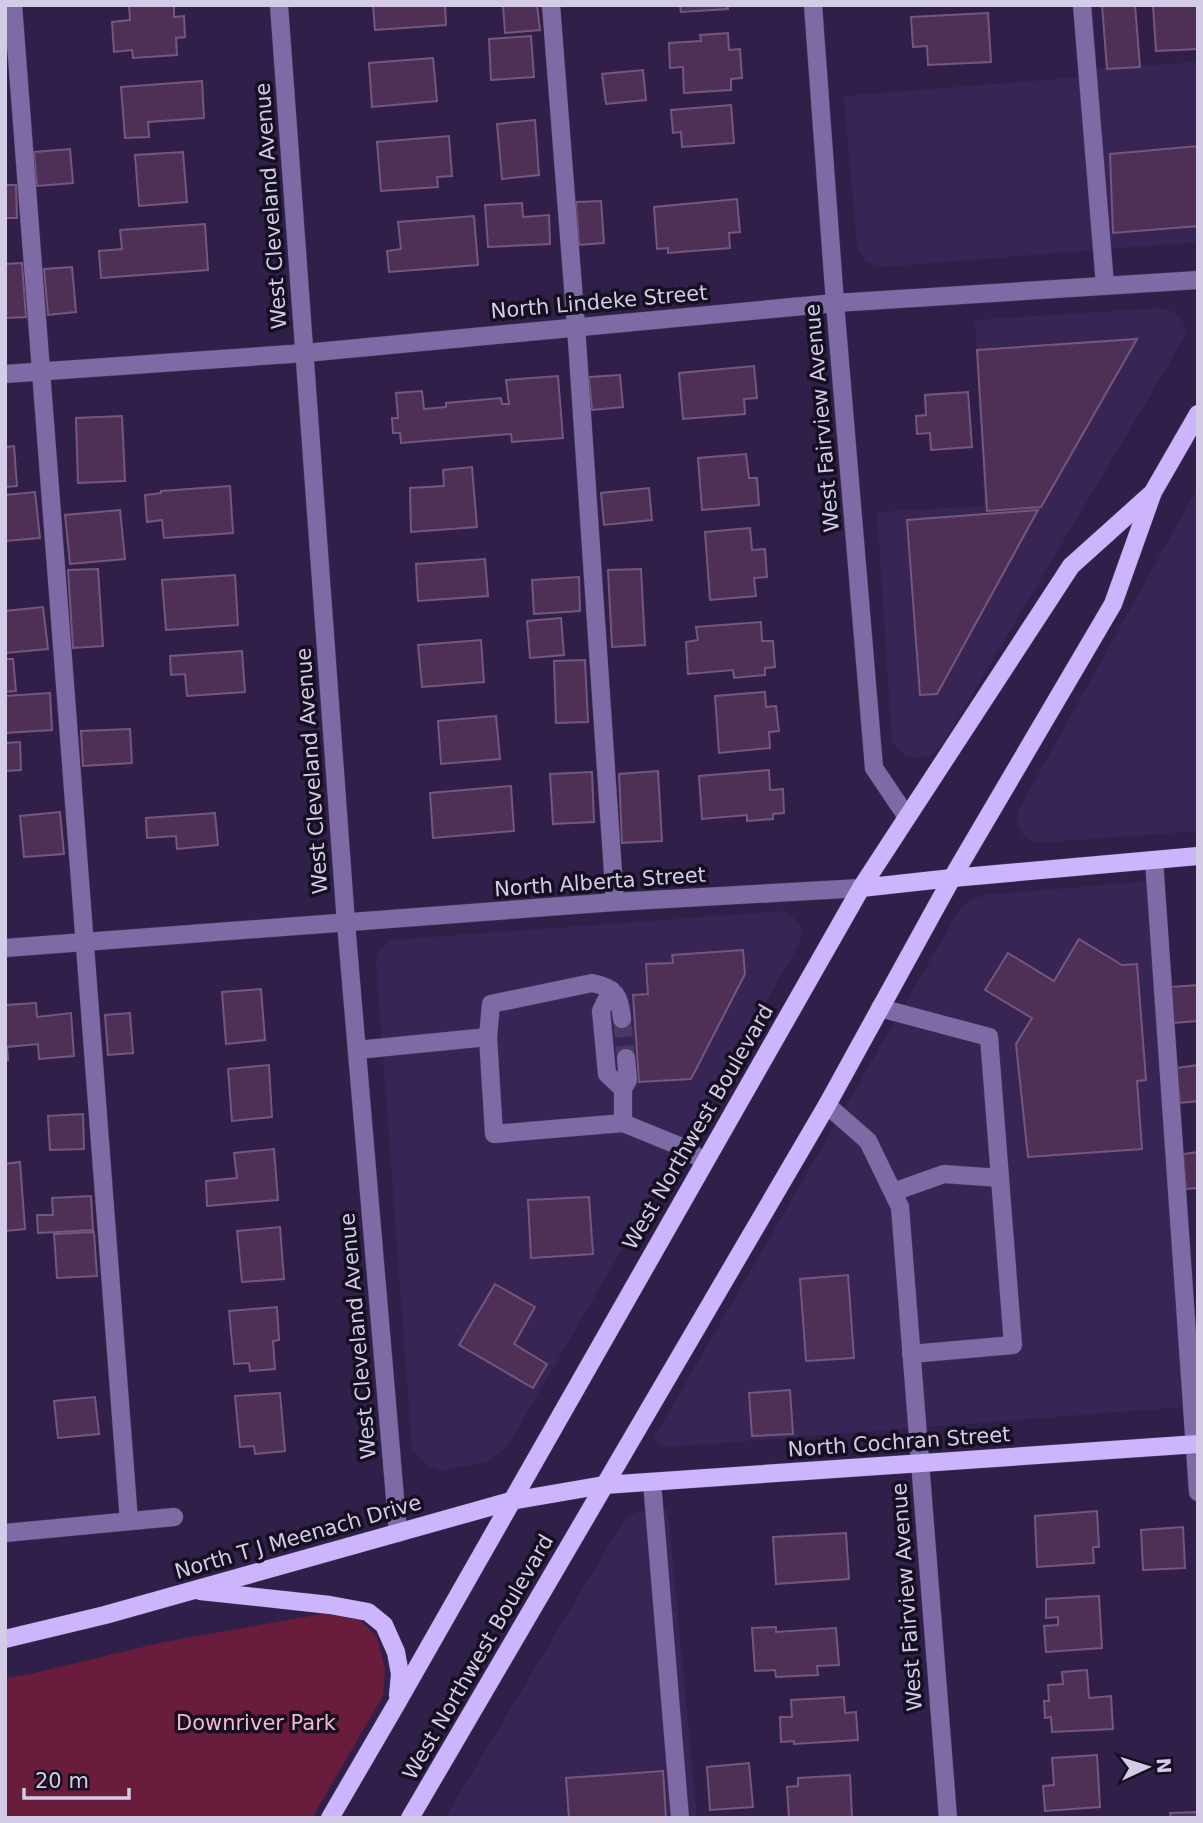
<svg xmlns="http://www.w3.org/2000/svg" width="1203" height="1823" font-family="'DejaVu Sans',sans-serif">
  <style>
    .built { fill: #372555 }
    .green { fill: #691c3c }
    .building { fill: #4e3056; stroke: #76567e; stroke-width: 2 }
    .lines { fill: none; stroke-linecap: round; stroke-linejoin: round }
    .minor-tunnel { stroke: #493a61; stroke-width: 18; stroke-dasharray: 18 9; stroke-linecap: butt }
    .minor-casing { stroke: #4a3c62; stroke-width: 19 }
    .major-casing { stroke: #4a3c62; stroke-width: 19 }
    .minor { stroke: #7e6aa4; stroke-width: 18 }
    .major { stroke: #cdb5fd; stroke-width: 18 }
    .labels { text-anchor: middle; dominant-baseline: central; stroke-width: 7; stroke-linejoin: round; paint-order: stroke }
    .street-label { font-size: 21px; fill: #d4cce6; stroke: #150f21 }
    .park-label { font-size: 21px; fill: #f3bacb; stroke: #150f21 }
  </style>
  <rect width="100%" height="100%" fill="#302049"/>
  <g class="built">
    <polygon points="1198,62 1198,242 881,267 865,261 857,248 844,96 1096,76 1096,69"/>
    <polygon points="1161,308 1174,312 1181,318 1186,329 1183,340 942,745 930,756 915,758 901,753 892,741 877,512 984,506 975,320"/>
    <polygon points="1198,487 1198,831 1035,843 1023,835 1017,823 1018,811"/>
    <polygon points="1149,881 1182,1407 669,1447 659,1446 654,1438 961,907 971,899 986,895"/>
    <polygon points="783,911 794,918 801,928 800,943 507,1447 488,1461 441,1471 425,1464 412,1449 376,961 381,948 393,940"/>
    <polygon points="668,1510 697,1818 445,1818 624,1520 629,1516 637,1512"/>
  </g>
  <polygon class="green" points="327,1613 360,1620 377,1637 385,1668 383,1696 312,1818 5,1818 5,1678 30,1674 164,1642"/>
  <g class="building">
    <polygon points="129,5 174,5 174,17 184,16 185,37 176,38 177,55 133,58 132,50 114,52 112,22 130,20"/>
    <polygon points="373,5 445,5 446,25 375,30"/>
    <polygon points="503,5 537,5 540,30 505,33"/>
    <polygon points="680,5 727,5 728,9 681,12"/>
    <polygon points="1102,5 1135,5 1140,67 1107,69"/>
    <polygon points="1153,5 1198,5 1198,49 1156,51"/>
    <polygon points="988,13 991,62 928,65 927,46 913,47 911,17"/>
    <polygon points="728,33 729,50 740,49 742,78 731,79 731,90 684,93 683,67 670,68 669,43 701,41 700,35"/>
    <polygon points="531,36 534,77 491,80 489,39"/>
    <polygon points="433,58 437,101 372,107 369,63"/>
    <polygon points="643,70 646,100 606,104 602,74"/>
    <polygon points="202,81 204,118 148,122 149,137 125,138 121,87"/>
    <polygon points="731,105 734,143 682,147 681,132 673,133 671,110"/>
    <polygon points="535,120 539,175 502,179 497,124"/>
    <polygon points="449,136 452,176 437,177 438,187 381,191 377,142"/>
    <polygon points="1198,146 1198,226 1113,233 1110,154"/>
    <polygon points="70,149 73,183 37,186 34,152"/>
    <polygon points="183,152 187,202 139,206 135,155"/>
    <polygon points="5,185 16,185 17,218 5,218"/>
    <polygon points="737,199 740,232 729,233 730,248 668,253 668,248 657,249 654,207"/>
    <polygon points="601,201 604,243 579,245 576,202"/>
    <polygon points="522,203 523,217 549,215 550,244 488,247 485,205"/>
    <polygon points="474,216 478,265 389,272 387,251 401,249 398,222"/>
    <polygon points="205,224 208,270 101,278 99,251 122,249 120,230"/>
    <polygon points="22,263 26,317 5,318 5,264"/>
    <polygon points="72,267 76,312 48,315 44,269"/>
    <polygon points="1137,339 1041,507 987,511 977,350"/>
    <polygon points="754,366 757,398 744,399 745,414 683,419 679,373"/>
    <polygon points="620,375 623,407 592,410 589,377"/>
    <polygon points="558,376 563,438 512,442 511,434 401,443 400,433 393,433 392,418 398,418 396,393 422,391 424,409 446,407 446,403 501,398 502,404 509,404 506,380"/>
    <polygon points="968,392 972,447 931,450 930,433 917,434 916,416 926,415 925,395"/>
    <polygon points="122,416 125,481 78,483 76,418"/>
    <polygon points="14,446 17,486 5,487 5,447"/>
    <polygon points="746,454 749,478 757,478 759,505 702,510 698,458"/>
    <polygon points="472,467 477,527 411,532 410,488 444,486 443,470"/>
    <polygon points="230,486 233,533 164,538 162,520 147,522 145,495 161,493 161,491"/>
    <polygon points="649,488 652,520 604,525 601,493"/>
    <polygon points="35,492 40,538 5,541 5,495"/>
    <polygon points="120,510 125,559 70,564 65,515"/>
    <polygon points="1038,510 937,694 920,695 907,520"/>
    <polygon points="750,528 752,550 765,549 767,577 754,578 756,596 710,600 705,532"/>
    <polygon points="485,559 488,596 418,601 416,564"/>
    <polygon points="98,569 103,646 73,648 68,570"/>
    <polygon points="641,569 645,645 612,647 608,570"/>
    <polygon points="235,575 238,625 166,630 162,580"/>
    <polygon points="579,577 580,611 534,614 532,580"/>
    <polygon points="43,607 48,649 5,653 5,611"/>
    <polygon points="561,618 564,655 530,658 527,621"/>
    <polygon points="761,622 762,641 773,641 775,667 765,668 765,675 734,678 733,670 688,674 686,642 698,640 696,627"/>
    <polygon points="481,640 484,682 422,687 418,645"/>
    <polygon points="242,651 245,692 187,696 185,674 171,675 170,656"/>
    <polygon points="5,659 13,659 16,691 5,692"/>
    <polygon points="585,660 588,722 556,723 554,661"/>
    <polygon points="765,692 766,707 776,706 779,731 769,732 770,748 719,753 715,696"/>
    <polygon points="50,693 52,730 5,733 5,696"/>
    <polygon points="496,716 500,759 441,764 438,721"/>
    <polygon points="130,729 132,763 83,766 81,731"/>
    <polygon points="20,742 21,770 5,771 5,743"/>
    <polygon points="769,770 770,790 783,789 784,813 773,814 773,819 747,821 747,815 702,819 699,776"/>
    <polygon points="658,771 662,841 622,843 619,774"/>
    <polygon points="592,772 594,822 553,824 550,774"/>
    <polygon points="511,786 514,831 433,838 430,793"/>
    <polygon points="60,812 64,854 24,857 20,816"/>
    <polygon points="215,813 218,845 177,849 176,836 147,838 146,818"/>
    <polygon points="1079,939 1122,965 1137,964 1146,1080 1137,1081 1142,1149 1028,1157 1016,1044 1032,1018 985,990 1008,953 1054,981"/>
    <polygon points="743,950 745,974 691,1079 639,1082 633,995 648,994 646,964 673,963 672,955"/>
    <polygon points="1198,985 1198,1021 1173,1023 1171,987"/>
    <polygon points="261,989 265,1040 226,1044 222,992"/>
    <polygon points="36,1003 37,1017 71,1013 74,1056 39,1059 38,1044 7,1047 8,1060 5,1060 5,1005"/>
    <polygon points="130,1013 133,1053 108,1055 105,1015"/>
    <polygon points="269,1065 272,1117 232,1121 228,1069"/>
    <polygon points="1198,1065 1198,1101 1180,1103 1176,1068"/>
    <polygon points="83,1114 84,1149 50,1150 48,1116"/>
    <polygon points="274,1149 278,1200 207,1206 206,1181 237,1178 234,1153"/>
    <polygon points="1198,1152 1198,1188 1186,1189 1183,1154"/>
    <polygon points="20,1162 25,1229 5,1231 5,1164"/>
    <polygon points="91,1196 93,1230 38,1233 37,1215 53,1215 52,1198"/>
    <polygon points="589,1197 593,1254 531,1258 528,1200"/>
    <polygon points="280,1227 284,1279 242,1282 237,1231"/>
    <polygon points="94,1232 97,1276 57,1278 54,1234"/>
    <polygon points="848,1275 854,1358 806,1361 800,1279"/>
    <polygon points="495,1284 535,1307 514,1344 547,1364 533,1388 459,1345"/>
    <polygon points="277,1307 279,1340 273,1341 275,1369 250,1371 249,1363 234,1364 229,1311"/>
    <polygon points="790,1390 793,1434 752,1436 749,1393"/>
    <polygon points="280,1393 285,1451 255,1454 254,1446 240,1447 235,1396"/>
    <polygon points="95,1397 99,1434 58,1438 54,1401"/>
    <polygon points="1097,1511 1099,1547 1093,1547 1094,1563 1037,1567 1035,1516"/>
    <polygon points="1183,1527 1185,1568 1143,1570 1141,1530"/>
    <polygon points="846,1533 849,1579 776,1584 773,1537"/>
    <polygon points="1099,1596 1102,1648 1046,1652 1044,1626 1058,1625 1058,1617 1046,1618 1046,1599"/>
    <polygon points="776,1627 776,1632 836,1628 839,1665 817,1666 818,1675 776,1677 775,1670 755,1671 752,1628"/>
    <polygon points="1087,1670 1089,1698 1111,1696 1113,1729 1052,1732 1051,1717 1045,1718 1044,1701 1049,1701 1048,1685 1063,1684 1062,1672"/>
    <polygon points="844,1697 845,1713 856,1712 858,1740 794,1744 794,1741 781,1742 780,1717 792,1717 791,1700"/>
    <polygon points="1097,1755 1100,1807 1045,1811 1043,1786 1054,1785 1052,1758"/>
    <polygon points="749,1763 753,1807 710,1810 707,1767"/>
    <polygon points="663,1771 666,1818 569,1818 566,1778"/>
    <polygon points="850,1775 852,1818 789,1818 787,1787 798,1786 798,1778"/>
    <polygon points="1198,1812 1198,1818 1171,1818 1170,1813"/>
  </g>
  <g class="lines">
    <polyline class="minor-tunnel" points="622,1019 626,1058"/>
    <defs>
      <g id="minor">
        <polyline points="13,5 129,1521"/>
        <polyline points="279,5 346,923 398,1533"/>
        <polyline points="551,5 576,326 615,902"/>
        <polyline points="813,5 835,303 874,768 907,817"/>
        <polyline points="1082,5 1105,285"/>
        <polyline points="5,374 305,353 835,303 1198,280"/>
        <polyline points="1154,860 1198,1492"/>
        <polyline points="5,948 615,902 861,888"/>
        <polyline points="611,990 601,1011 607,1074 623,1089"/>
        <polyline points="880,1008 989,1037 1013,1345 911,1354"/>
        <path d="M488,1037L491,1004L592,983C616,988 620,996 622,1019"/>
        <polyline points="357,1050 488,1037 494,1134 623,1123 677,1145 705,1161"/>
        <polyline points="827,1105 868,1141 900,1207 948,1818"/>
        <polyline points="623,1123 623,1089 628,1080 626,1058"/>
        <polyline points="893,1192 944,1174 1000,1178"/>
        <polyline points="652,1482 680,1818"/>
        <polyline points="5,1533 174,1517"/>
      </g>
      <g id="major">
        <polyline points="861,888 952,878 1198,856"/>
        <polyline points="200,1591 330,1605 368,1612 384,1625 396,1652 400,1674 398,1695"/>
        <polyline points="5,1639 105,1615 511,1501 604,1485 1198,1444"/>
        <polyline points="330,1818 397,1703 861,888 1071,566 1150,495"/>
        <polyline points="410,1818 827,1105 952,878 1113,604 1153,492 1198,414"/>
      </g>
    </defs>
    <use href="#minor" class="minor-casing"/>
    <use href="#major" class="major-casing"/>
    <use href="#minor" class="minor"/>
    <use href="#major" class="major"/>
  </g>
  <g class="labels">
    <g class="street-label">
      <text transform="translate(271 206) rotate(-94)">West Cleveland Avenue</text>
      <text transform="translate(599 302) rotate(-5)">North Lindeke Street</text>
      <text transform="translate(822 418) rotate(-95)">West Fairview Avenue</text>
      <text transform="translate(312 771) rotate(-94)">West Cleveland Avenue</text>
      <text transform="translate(600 882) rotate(-4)">North Alberta Street</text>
      <text transform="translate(698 1127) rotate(-60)">West Northwest Boulevard</text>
      <text transform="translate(358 1336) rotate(-95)">West Cleveland Avenue</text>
      <text transform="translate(899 1442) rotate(-4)">North Cochran Street</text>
      <text transform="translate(298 1537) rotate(-16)">North T J Meenach Drive</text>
      <text transform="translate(907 1597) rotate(-94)">West Fairview Avenue</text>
      <text transform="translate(478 1657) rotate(-60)">West Northwest Boulevard</text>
    </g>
    <g class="park-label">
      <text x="256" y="1723">Downriver Park</text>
    </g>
  </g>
  <rect width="1203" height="1823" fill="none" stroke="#d4cce6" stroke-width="14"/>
  <g transform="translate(1147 1767) rotate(86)" stroke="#150f21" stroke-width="5" paint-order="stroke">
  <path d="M0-5L12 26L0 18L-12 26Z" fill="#d4cce6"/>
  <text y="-10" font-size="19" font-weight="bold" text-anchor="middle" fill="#d4cce6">N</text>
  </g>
  <path d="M24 1788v10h105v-10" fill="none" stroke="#d4cce6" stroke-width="3.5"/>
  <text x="35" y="1788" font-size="21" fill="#d4cce6" stroke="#150f21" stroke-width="5" paint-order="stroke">20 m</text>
</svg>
